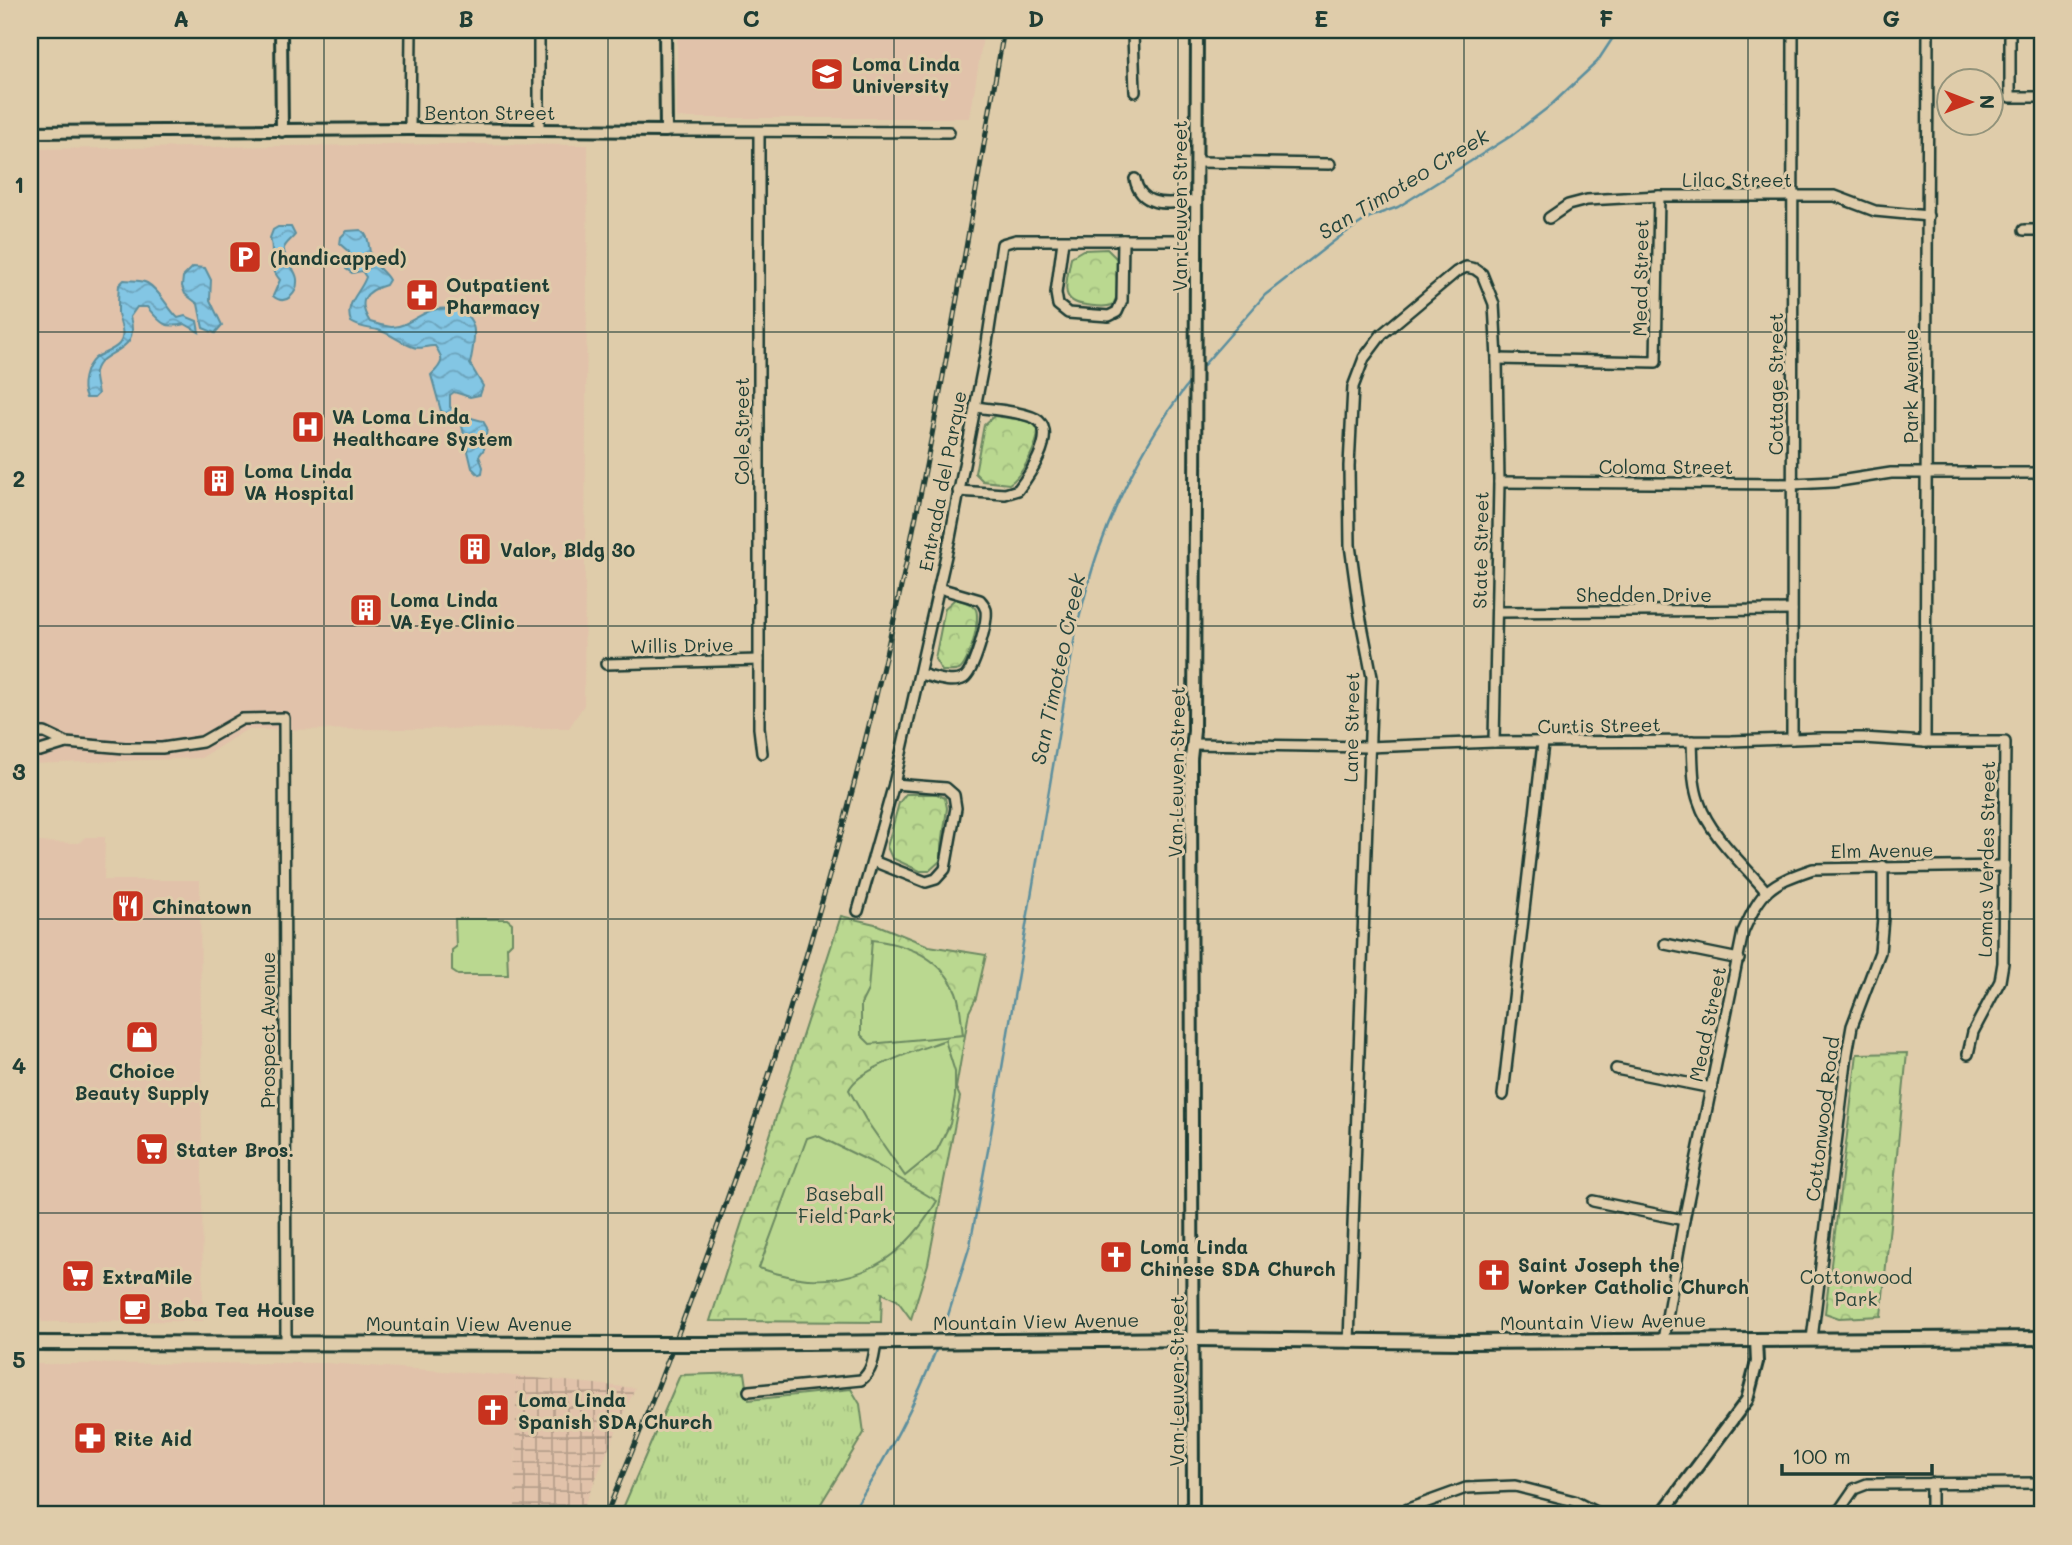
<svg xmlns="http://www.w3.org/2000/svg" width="2072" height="1545" font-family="Mali,sans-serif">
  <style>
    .built { fill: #e1c2aa }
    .industrial { fill: url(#industrial-grid) }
    .grass { fill: url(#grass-tufts); stroke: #6c8a62; stroke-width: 2 }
    .park { fill: url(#park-crowns); stroke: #6c8a62; stroke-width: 2 }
    .pitch { fill: #bad890; stroke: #6c8a62; stroke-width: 2 }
    .water { fill: url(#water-waves); stroke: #5b8f9e; stroke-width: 2 }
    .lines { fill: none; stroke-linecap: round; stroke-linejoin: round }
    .stream { stroke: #5b8f9e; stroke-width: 2.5 }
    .minor-casing { stroke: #1f3d34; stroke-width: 14 }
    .tertiary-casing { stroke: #1f3d34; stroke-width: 16 }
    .secondary-casing { stroke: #1f3d34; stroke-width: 18 }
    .minor { stroke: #dfccaa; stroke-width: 9 }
    .tertiary { stroke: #dfccaa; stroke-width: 10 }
    .secondary { stroke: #dfccaa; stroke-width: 12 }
    .rail-casing { stroke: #1f3d34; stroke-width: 5 }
    .rail { stroke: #dfccaa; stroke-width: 2.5; stroke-dasharray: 8; stroke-linecap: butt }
    .secondary-bridge-casing { stroke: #1f3d34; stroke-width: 18; stroke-linecap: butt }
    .secondary-bridge { stroke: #dfccaa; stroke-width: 12 }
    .grid { fill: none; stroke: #1f3d34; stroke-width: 2; stroke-opacity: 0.55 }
    .labels { text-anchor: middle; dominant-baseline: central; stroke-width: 6; stroke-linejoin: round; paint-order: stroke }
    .poi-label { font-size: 19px; font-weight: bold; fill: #1f3d34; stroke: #dfccaa; text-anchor: start }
    .street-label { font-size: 19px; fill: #1f3d34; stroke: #dfccaa }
    .park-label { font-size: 19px; fill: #274539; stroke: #dfccaa }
    .water-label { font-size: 21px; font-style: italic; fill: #24443d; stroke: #dfccaa }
    .neatline { fill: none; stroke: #1f3d34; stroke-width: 2.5 }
    .grid-label { font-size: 23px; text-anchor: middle; font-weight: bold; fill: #1f3d34 }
  </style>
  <defs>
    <pattern id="industrial-grid" width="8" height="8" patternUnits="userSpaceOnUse" patternTransform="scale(1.75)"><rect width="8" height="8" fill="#e1c2aa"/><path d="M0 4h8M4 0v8" fill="none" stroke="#b69f8b"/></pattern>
    <pattern id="grass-tufts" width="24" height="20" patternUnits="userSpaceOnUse" patternTransform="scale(1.75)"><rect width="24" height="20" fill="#bad890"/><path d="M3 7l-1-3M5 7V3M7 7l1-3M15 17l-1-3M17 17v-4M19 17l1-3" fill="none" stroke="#9fba7d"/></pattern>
    <pattern id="park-crowns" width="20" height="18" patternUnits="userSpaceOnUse" patternTransform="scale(1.75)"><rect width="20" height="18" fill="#bad890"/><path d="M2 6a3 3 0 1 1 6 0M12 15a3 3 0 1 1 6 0" fill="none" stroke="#9fba7d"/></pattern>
    <pattern id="water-waves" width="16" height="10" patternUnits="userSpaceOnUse" patternTransform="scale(1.75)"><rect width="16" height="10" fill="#83c6e4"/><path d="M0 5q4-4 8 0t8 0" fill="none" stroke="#6ba2ba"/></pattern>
  </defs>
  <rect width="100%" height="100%" fill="#dfccaa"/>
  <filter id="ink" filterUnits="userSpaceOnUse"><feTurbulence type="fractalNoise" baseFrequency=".0143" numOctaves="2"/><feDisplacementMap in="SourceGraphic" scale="14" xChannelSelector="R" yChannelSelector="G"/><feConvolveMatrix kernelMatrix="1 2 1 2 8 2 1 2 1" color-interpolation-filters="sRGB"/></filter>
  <g filter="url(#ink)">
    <g class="built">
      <polygon points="677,30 984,30 970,118 677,118"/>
      <polygon points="449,144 588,145 584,705 569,728 246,730 201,758 30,764 30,149"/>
      <polygon points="85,837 105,837 104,880 200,880 203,1321 42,1322 36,1309 30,1308 30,842 79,843"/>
      <polygon points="326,1363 516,1376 515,1515 30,1515 30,1364"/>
    </g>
    <polygon class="industrial" points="516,1376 635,1388 580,1515 515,1515"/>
    <polygon class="grass" points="745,1373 749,1400 851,1389 860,1404 864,1433 814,1515 620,1515 680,1375"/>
    <g class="park">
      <path d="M1107,249L1117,259V296L1113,305C1104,308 1096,306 1086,305C1056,302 1068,279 1071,257L1083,250Z"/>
      <path d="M994,416L1029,421L1039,428C1038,443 1023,476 1009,484L983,481L975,473L984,425Z"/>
      <path d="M955,599C962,601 970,602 975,608C982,617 969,665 959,670C954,672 947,671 942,671L935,659L945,608Z"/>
      <polygon points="906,794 937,794 945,798 947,808 940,861 929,871 920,871 892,858 887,847 899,803"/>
      <polygon points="841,916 875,924 929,946 986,955 976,998 969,1012 956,1088 960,1097 928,1264 911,1319 897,1300 882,1293 881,1322 710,1321"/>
      <polygon points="1907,1053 1881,1316 1839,1318 1825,1313 1857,1054"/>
    </g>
    <g class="pitch">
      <polygon points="455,919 507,919 512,923 512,942 507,947 508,975 458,975 452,971 452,950 456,947"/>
      <path d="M872,940C906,944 941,957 956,992C961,1004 961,1022 963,1035L870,1044L861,1035V1004L868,990Z"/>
      <path d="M945,1040L955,1072V1096L950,1124L937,1150L905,1176L866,1120L849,1090C858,1068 922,1049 945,1040Z"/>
      <path d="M816,1135L875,1164L937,1201C896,1272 838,1296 759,1268L807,1138Z"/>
    </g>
    <g class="water">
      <path d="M278,227H291L295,235C292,239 286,243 284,248C282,257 296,269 297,279C298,293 286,307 273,296L280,280C266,263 276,256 270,238L273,230Z"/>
      <path d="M361,230C370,236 368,246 371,257C374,266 384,271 389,280L386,285C364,291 357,302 370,322C376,324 385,326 391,327C404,328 420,314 432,310C439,308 447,308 454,310C482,315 474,343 470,364L483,386L480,395L470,397L454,392L450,395V407L460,415L483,421L487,428L484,449L479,456L483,467L482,474L479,475L472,468L461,422L441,411L431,375C444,363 444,359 435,346C427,345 421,350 413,347C401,343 390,333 378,330C368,328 360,328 351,322C344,303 360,294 366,277L362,271L352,273L346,269L349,252L340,244L341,237L347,231Z"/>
      <polygon points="193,267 205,268 211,280 210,300 222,325 215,333 203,328 198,304 185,294 182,286 183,277"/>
      <path d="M124,280C131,281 141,280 147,283C160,290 167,308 178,318L185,316L197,321L199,332L185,324C164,329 161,323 147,307H137L130,317C142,355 100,348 95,372C94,378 97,387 98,394L94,398H86C80,386 85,367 95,358C102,353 113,351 119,344C127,334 119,323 118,313C118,304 118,294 119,285Z"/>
    </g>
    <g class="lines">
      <g class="stream">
        <polyline points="1201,368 1265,295 1342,235 1370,217 1398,207 1511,136 1550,106 1597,62 1618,30"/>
        <path d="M941,1338L970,1245L989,1145L1076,630C1083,604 1089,577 1098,552C1120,491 1152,430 1192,379"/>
        <path d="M850,1515C885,1461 915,1405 938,1345"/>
      </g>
      <defs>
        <g id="minor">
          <polyline points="539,30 539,130"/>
          <polyline points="2010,30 2010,97 2042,97"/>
          <polyline points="1133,34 1135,92"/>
          <polyline points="410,129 411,30"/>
          <polyline points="666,131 949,132"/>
          <polyline points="759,133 759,728 762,753"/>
          <polyline points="1197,162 1330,164"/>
          <path d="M1135,179C1141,210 1172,203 1196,201"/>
          <polyline points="1549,218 1568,205 1587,200 1659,196 1835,196 1875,211 1928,216"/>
          <polyline points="2024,230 2042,230"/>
          <polyline points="1063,241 1056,293 1058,305 1068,313 1109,316 1117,312 1122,301 1123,240"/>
          <polyline points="1497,359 1656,362 1659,196"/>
          <polyline points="1499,482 1793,484 1833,482 1891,473 2042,473"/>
          <path d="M958,491L1005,494L1018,490C1028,477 1056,437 1039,421C1030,412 989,409 975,407"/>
          <polyline points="1497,612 1792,610"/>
          <polyline points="606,664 759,660"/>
          <path d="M920,674C933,677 952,685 964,678C974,671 988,622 986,610C985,607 982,602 980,600L939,588"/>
          <polyline points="30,733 45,733 66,743 125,748 162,748 202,742 242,719 284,718 286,1341"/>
          <polyline points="1792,739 1793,30"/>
          <path d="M1692,741C1693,761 1692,783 1699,802C1709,834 1744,865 1765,890"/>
          <polyline points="1925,742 1928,30"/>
          <polyline points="1193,744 1368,747 1494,742 1731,741 1822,738 1863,738 1925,742 2005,742 2003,963 2000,981 1973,1032 1968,1054"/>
          <polyline points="30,751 40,751 66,743"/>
          <polyline points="873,861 926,882 936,879 945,869 956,808 954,795 946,788 894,784"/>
          <polyline points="858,911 894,784 950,538 985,356 1002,244 1016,240 1196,240"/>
          <polyline points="1665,944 1739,959"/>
          <polyline points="1616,1069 1712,1088"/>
          <polyline points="1503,1095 1543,743"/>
          <polyline points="1593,1201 1684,1220"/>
          <polyline points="1812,1339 1847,1054 1852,1026 1880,952 1883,918 1883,866"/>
          <path d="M1663,1340L1684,1220L1743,932C1762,890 1768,884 1813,869L2004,866"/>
          <polyline points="1349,1342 1372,677 1359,610 1350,545 1349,466 1353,387 1364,358 1382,334 1456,272 1466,267 1475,269 1482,274 1494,304 1497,359 1499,482 1494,742"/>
          <path d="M749,1391L861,1380C873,1371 874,1356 876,1342"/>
          <polyline points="1398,1515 1408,1509 1466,1488 1515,1486 1574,1501 1601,1515"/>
          <polyline points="1836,1515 1854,1489 1867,1484 2042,1483"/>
          <polyline points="1931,1515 1931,1483"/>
        </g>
        <g id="tertiary">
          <polyline points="281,30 282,131"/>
          <polyline points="30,132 410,129 666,131 665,30"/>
          <polyline points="1193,1515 1191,759 1194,731 1197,30"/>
          <polyline points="1661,1515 1747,1400 1757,1362 1756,1339"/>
        </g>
        <g id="secondary">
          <polyline points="30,1343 635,1344"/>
          <polyline points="711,1344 1194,1339 1463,1342 2042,1338"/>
        </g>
      </defs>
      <use href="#minor" class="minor-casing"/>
      <use href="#tertiary" class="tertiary-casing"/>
      <use href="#secondary" class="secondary-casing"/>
      <use href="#minor" class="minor"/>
      <use href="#tertiary" class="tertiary"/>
      <use href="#secondary" class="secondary"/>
      <defs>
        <path id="rail" d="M606,1515C722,1236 818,949 886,654C934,448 967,238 1004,30"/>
      </defs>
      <use href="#rail" class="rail-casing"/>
      <use href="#rail" class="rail"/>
      <defs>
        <polyline id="secondary-bridge" points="635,1344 711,1344"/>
      </defs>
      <use href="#secondary-bridge" class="secondary-bridge-casing"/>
      <use href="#secondary-bridge" class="secondary-bridge"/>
    </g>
  </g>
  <path class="grid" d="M324,30V1515M608,30V1515M894,30V1515M1178,30V1515M1464,30V1515M1748,30V1515M30,332H2042M30,626H2042M30,919H2042M30,1213H2042"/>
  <defs>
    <symbol id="university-square" viewBox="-11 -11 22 22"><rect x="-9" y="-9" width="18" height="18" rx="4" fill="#c8321e" stroke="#dfccaa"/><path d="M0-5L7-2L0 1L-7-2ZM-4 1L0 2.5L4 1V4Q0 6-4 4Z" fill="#fff"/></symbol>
    <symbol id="parking-square" viewBox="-11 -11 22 22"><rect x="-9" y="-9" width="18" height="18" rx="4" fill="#c8321e" stroke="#dfccaa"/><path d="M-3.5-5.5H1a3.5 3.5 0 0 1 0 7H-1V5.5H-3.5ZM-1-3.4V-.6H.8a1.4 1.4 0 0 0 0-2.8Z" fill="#fff"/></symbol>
    <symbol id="pharmacy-square" viewBox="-11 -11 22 22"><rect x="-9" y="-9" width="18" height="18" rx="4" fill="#c8321e" stroke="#dfccaa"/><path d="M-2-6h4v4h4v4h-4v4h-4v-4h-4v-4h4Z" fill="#fff"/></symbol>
    <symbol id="hospital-square" viewBox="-11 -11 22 22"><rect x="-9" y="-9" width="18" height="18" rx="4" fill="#c8321e" stroke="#dfccaa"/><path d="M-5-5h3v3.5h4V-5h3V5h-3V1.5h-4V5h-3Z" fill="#fff"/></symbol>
    <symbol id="building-square" viewBox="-11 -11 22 22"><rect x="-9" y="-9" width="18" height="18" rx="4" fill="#c8321e" stroke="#dfccaa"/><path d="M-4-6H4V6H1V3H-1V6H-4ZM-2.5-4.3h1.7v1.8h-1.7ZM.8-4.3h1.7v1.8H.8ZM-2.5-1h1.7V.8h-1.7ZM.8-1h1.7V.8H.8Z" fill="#fff"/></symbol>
    <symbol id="restaurant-square" viewBox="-11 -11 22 22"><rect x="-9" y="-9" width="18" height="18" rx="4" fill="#c8321e" stroke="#dfccaa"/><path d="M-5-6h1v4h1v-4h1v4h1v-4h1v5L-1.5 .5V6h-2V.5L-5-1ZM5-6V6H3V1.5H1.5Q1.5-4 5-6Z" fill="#fff"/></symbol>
    <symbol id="shop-square" viewBox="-11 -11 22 22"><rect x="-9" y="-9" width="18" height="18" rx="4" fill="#c8321e" stroke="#dfccaa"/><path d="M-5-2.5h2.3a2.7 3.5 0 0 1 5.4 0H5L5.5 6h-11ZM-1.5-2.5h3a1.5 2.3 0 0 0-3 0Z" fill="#fff"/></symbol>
    <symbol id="supermarket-square" viewBox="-11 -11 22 22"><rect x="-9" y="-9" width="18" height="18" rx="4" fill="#c8321e" stroke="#dfccaa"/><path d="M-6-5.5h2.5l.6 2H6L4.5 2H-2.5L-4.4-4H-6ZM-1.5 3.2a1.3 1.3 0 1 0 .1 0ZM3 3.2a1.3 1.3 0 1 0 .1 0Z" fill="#fff"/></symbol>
    <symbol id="church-square" viewBox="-11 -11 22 22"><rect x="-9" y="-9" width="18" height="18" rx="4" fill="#c8321e" stroke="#dfccaa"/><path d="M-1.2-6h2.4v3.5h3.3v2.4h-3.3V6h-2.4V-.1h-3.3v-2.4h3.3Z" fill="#fff"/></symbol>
    <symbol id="cafe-square" viewBox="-11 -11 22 22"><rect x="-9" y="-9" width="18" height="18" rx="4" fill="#c8321e" stroke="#dfccaa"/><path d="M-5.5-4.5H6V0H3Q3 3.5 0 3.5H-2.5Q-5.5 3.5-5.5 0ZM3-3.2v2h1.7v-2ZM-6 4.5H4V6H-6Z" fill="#fff"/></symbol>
  </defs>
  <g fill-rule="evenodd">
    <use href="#university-square" x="808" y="55" width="38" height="38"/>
    <use href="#parking-square" x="226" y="238" width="38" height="38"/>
    <use href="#pharmacy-square" x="403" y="276" width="38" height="38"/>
    <use href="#hospital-square" x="289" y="408" width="38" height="38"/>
    <use href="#building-square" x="200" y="462" width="38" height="38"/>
    <use href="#building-square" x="456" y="530" width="38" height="38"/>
    <use href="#building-square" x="347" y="591" width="38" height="38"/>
    <use href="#restaurant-square" x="109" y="887" width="38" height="38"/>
    <use href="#shop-square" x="123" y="1018" width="38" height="38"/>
    <use href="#supermarket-square" x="133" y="1130" width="38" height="38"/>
    <use href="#church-square" x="1097" y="1238" width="38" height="38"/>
    <use href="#church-square" x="1475" y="1256" width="38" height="38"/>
    <use href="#supermarket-square" x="59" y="1257" width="38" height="38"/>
    <use href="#cafe-square" x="116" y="1290" width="38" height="38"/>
    <use href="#church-square" x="474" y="1391" width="38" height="38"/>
    <use href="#pharmacy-square" x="71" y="1419" width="38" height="38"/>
  </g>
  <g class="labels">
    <g class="poi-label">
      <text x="852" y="63">Loma Linda<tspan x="852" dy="22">University</tspan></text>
      <text x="270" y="257">(handicapped)</text>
      <text x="446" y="284">Outpatient<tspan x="446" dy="22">Pharmacy</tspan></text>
      <text x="332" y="416">VA Loma Linda<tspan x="332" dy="22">Healthcare System</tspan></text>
      <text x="244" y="470">Loma Linda<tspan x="244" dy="22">VA Hospital</tspan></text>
      <text x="500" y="549">Valor, Bldg 30</text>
      <text x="390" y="599">Loma Linda<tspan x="390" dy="22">VA Eye Clinic</tspan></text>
      <text x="152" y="906">Chinatown</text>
      <text x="142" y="1070" text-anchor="middle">Choice<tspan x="142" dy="22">Beauty Supply</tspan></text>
      <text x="176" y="1149">Stater Bros.</text>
      <text x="1140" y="1246">Loma Linda<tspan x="1140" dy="22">Chinese SDA Church</tspan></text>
      <text x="1518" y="1264">Saint Joseph the<tspan x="1518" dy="22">Worker Catholic Church</tspan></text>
      <text x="102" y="1276">ExtraMile</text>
      <text x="160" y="1309">Boba Tea House</text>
      <text x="518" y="1399">Loma Linda<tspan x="518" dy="22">Spanish SDA Church</tspan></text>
      <text x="114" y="1438">Rite Aid</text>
    </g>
    <g class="street-label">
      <text x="490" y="112">Benton Street</text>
      <text x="1737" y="179">Lilac Street</text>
      <text transform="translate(1179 206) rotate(-90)">Van Leuven Street</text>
      <text transform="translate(1640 278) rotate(-89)">Mead Street</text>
      <text transform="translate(1775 384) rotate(-90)">Cottage Street</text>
      <text transform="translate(1910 386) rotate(-90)">Park Avenue</text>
      <text transform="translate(741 431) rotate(-90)">Cole Street</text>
      <text x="1666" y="466">Coloma Street</text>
      <text transform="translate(942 481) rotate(-79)">Entrada del Parque</text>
      <text transform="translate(1480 550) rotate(-89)">State Street</text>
      <text x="1644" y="594">Shedden Drive</text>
      <text transform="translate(682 645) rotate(-1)">Willis Drive</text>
      <text transform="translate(1599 725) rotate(-1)">Curtis Street</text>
      <text transform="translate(1351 727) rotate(-89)">Lane Street</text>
      <text transform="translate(1176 772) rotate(-89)">Van Leuven Street</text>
      <text transform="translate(1882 850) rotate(-1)">Elm Avenue</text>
      <text transform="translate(1986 859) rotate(-89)">Lomas Verdes Street</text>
      <text transform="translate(1707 1024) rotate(-78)">Mead Street</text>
      <text transform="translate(267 1030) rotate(-90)">Prospect Avenue</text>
      <text transform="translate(1822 1119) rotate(-83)">Cottonwood Road</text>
      <text transform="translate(1036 1321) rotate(-1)">Mountain View Avenue</text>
      <text transform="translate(1603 1321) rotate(-1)">Mountain View Avenue</text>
      <text x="469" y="1323">Mountain View Avenue</text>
      <text transform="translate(1176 1381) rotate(-90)">Van Leuven Street</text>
    </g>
    <g class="park-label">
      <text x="845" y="1193">Baseball<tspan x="845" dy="22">Field Park</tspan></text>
      <text x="1856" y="1276">Cottonwood<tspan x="1856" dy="22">Park</tspan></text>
    </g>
    <g class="water-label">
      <text transform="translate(1403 183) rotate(-31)">San Timoteo Creek</text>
      <text transform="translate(1057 669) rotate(-78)">San Timoteo Creek</text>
    </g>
  </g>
  <rect width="2072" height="1545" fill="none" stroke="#dfccaa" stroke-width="77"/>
  <g transform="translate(1970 102) rotate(90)"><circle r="33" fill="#dfccaa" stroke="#92937b" stroke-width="2"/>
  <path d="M0-5L12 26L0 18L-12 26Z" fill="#c8321e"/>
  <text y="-10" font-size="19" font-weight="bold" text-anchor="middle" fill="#1f3d34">N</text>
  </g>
  <path d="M1782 1464v10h150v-10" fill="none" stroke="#1f3d34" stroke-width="3.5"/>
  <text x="1792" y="1464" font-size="21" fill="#1f3d34" stroke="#dfccaa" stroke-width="5" paint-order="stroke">100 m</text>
  <rect x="38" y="38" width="1996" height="1468" class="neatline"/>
  <g class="grid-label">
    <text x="181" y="27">A</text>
    <text x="466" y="27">B</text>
    <text x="751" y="27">C</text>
    <text x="1036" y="27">D</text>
    <text x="1321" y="27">E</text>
    <text x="1606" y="27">F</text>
    <text x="1891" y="27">G</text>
    <text x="19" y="193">1</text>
    <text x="19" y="487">2</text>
    <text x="19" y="780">3</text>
    <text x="19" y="1074">4</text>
    <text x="19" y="1368">5</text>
  </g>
</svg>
